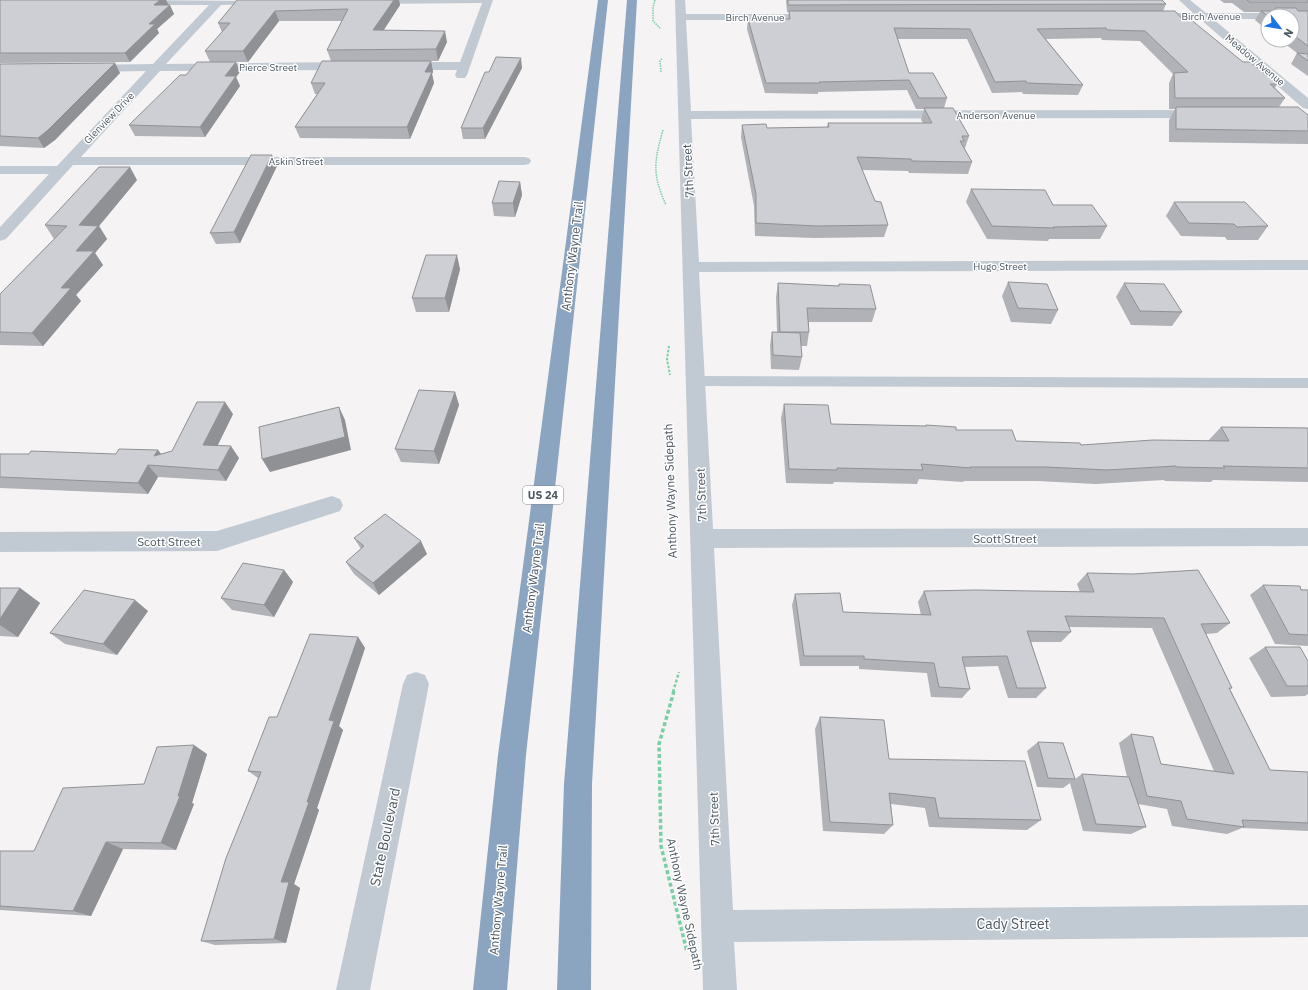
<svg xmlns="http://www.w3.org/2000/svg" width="1308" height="990" font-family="'IBM Plex Sans',sans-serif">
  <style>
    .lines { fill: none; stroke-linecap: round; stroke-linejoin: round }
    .path-far3 { stroke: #7ad0a6; stroke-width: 1.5; stroke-dasharray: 1.5 1; stroke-linecap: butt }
    .path-far2 { stroke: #7ad0a6; stroke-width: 2; stroke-dasharray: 2.5 1.5; stroke-linecap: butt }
    .path-far1 { stroke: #7ad0a6; stroke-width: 2.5; stroke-dasharray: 3 2; stroke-linecap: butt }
    .path { stroke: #7ad0a6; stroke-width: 3.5; stroke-dasharray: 4 2.5; stroke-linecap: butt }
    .lane { fill: #c1cad2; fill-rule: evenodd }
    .street { fill: #c1cad2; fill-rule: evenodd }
    .highway { fill: #8ba5c1; fill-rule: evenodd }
    .wall { fill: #b0b2b7 }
    .shaded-wall { fill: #909195 }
    .building { fill: #cdcfd5; stroke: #909195 }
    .labels { text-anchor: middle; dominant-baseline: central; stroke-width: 3; stroke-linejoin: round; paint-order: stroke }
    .far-street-label { font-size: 10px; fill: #4a5661; stroke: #fff }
    .shield { fill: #fff; stroke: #808990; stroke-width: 1 }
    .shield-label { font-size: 11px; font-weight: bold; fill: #4a5661 }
    .street-label { font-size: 12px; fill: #4a5661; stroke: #fff }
    .near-street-label { font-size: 14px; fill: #4a5661; stroke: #fff }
  </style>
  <rect width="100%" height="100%" fill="#f5f3f3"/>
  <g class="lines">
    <g class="path-far3">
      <polyline points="655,0 653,7 653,21 661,29"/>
      <polyline points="661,72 660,61 662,58"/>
      <path d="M663,130C654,162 652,174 666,205"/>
    </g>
    <polyline class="path-far2" points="669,346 667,359 670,375"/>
    <polyline class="path-far1" points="673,692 679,672"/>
    <polyline class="path" points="674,691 659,744 661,846 687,952"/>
    <polygon class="lane" points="697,376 1308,378 1308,388 697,386 692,384 690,381 692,378"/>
    <g class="street">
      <polygon points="133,0 272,1 267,4 221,5 166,64 349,62 353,63 355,66 353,69 349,70 160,71 81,157 524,157 529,158 531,161 529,164 524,165 73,165 6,239 0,241 0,227 49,174 0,174 0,166 57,166 146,71 87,72 83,71 81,68 83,65 153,64 209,5 137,5 133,4 132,2"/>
      <polygon points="364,0 493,0 467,75 465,78 457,78 455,75 457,70 403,70 399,69 397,66 399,63 403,62 460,62 482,3 369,4 365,3"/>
      <polygon points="675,0 685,0 686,14 818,14 823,17 818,20 686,20 691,111 1202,110 1207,111 1209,114 1207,117 1202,118 691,119 699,262 1308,260 1308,270 699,272 713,529 1308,528 1308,546 714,548 733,910 1308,905 1308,937 734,942 737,990 703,990"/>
      <polygon points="1179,0 1190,0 1206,13 1308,13 1308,19 1292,19 1292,16 1268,16 1268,19 1213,19 1308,98 1308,109 1303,108 1200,19 1150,19 1145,16 1150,13 1193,13"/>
      <polygon points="332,496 340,499 343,505 340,511 217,551 0,552 0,532 217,531"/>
      <polygon points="416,672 425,675 429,684 370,990 336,990 403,684 407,675"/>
    </g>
    <g class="highway">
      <polygon points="598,0 608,0 526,755 507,990 473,990 498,755"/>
      <polygon points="627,0 637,0 592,784 591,990 557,990 564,784"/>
    </g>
  </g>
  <g class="wall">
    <polygon points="0,0 166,0 174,14 157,29 159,33 130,62 0,63"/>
    <polygon points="237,0 399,0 400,5 383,31 447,42 438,61 414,61 431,61 433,72 432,74 434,83 410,139 300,138 295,127 317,94 315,94 311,83 331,61 327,50 342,21 279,21 248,62 210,62 205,51 222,32 218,23"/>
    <polygon points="786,0 1162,0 1166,4 1163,11 1182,19 1243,62 1277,84 1275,88 1285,98 1279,107 1308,115 1308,144 1169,142 1169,120 1175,109 1169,109 1169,83 1173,74 1140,41 1102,40 1101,38 1046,39 1083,85 1078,95 1023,94 1022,92 992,93 967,39 897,39 909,73 947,98 944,108 969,136 965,148 964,148 972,162 968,174 909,173 908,171 862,170 875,201 888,225 884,237 815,238 755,236 754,206 741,137 742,125 767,128 827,127 828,123 923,123 921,120 924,109 916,109 907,90 818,92 818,94 765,93 747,29 748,19 788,19 789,12 787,12"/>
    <polygon points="1220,0 1308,0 1308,76 1291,64 1297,53 1280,40 1292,40 1292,16 1268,16 1268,31 1255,20 1260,12 1244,12 1232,3 1224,3"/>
    <polygon points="115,63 120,73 55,140 44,148 0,146 0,64"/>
    <polygon points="522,68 485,139 463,139 461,128 489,72"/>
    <polygon points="240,72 236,77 240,86 205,137 135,136 129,125"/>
    <polygon points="277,166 240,243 216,244 210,233"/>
    <polygon points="137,180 99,226 107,239 95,253 103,265 76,295 81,301 43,346 0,345 0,294 54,239 45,225"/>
    <polygon points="520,182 522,195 515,217 494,216 492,203"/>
    <polygon points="971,189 1053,205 1107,226 1100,239 1049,239 1048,241 987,239 966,202"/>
    <polygon points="1174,202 1268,226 1258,240 1227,240 1225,237 1181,236 1166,216"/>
    <polygon points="460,269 449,312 416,312 412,298"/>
    <polygon points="1008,282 1058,310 1051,324 1011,322 1002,296"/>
    <polygon points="778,283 838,286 839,284 876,309 872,322 809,322 809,332 807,346 801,346 802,357 799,370 771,369 770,345 772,332 777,332 776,297"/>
    <polygon points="1124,283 1182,312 1172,326 1131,325 1116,297"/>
    <polygon points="455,392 459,405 439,464 401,462 395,449"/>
    <polygon points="784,404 831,424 925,426 926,425 1016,441 1081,445 1208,441 1221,427 1308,428 1308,482 1213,480 1211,482 1165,481 1164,480 1096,484 1037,481 964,481 963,482 919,479 917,484 834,482 833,484 786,483 781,418"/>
    <polygon points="233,414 217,446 239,458 226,481 158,477 148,494 0,488 0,454 116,454 158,450 161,454 172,451"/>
    <polygon points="354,538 427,554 379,595 354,574 346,562 361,549"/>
    <polygon points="284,570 293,582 274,617 232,610 221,598"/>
    <polygon points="1087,573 1230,623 1217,633 1206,634 1232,688 1230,689 1270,770 1308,772 1308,831 1242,828 1227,834 1172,826 1167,809 1138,804 1146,827 1131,834 1083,831 1070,783 1063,788 1037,787 1027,751 1038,742 1075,779 1082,774 1127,777 1119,743 1131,734 1161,764 1214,771 1152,628 1069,627 1071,632 1061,642 1031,642 1046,688 1036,698 1008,698 998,666 965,667 970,689 962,698 931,697 927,673 859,669 859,666 800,666 792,605 795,594 843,612 921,615 918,602 924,591 1080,592 1077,584"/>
    <polygon points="1263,585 1308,590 1308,646 1275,644 1250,595"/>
    <polygon points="0,588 20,588 40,603 18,637 0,636"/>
    <polygon points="148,611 117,655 65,644 50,633"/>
    <polygon points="358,637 365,648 339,726 343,730 317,808 319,810 294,884 300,888 286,943 215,945 201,941 258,778 248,771 277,717"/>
    <polygon points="1265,647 1308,661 1308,694 1305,696 1271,697 1249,658"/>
    <polygon points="820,717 889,759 1041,820 1027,830 929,827 925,808 891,804 893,825 884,834 823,831 815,729"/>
    <polygon points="207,754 192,803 194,804 176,850 123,849 91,916 0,910 0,851 34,851 144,784"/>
  </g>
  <g class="shaded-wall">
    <polygon points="160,0 166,0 169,6 154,5"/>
    <polygon points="394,0 399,0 400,5 376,42 373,30"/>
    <polygon points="170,5 174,14 157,29 159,33 130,62 125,53 149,24"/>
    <polygon points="275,11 279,21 248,62 243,51"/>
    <polygon points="445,31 447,42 438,61 436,49"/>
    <polygon points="521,58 522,68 485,139 483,128"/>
    <polygon points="431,61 433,72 432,74 434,83 410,139 407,127 425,72"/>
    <polygon points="236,62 240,72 236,77 240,86 205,137 200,127 225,76"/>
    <polygon points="115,63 120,73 55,140 44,148 38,138"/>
    <polygon points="272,155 277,166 240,243 234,232"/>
    <polygon points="130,167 137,180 99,226 107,239 95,253 103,265 76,295 81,301 43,346 32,333 61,288 76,251 79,225"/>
    <polygon points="520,182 522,195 515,217 513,203"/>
    <polygon points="457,255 460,269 449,312 445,298"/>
    <polygon points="455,392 459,405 439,464 434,451"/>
    <polygon points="225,402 233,414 212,457 203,445"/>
    <polygon points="339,407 345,420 351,450 270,472 262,459"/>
    <polygon points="231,446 239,458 226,481 218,470"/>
    <polygon points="158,450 167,462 154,456"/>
    <polygon points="148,465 158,477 148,494 138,483"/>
    <polygon points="421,541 427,554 379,595 373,583"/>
    <polygon points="284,570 293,582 274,617 264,605"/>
    <polygon points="20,588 40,603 18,637 0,625 0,619"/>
    <polygon points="135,600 148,611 117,655 103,644"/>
    <polygon points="358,637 365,648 339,726 343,730 317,808 319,810 294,884 300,888 286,943 274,939 281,882 307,802 329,720"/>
    <polygon points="194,745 207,754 192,803 194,804 176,850 161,843"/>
    <polygon points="106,842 123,849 91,916 73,911"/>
  </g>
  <g class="building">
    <polygon points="0,0 160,0 154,5 170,5 149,24 155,24 125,53 0,53"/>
    <polygon points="237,0 394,0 373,30 445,31 436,49 327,50 348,9 275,11 243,51 205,51 230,23 218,23"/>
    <polygon points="788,0 1162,0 1166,4 788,5"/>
    <polygon points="1247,0 1308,0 1308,2 1249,2"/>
    <polygon points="1275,8 1296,8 1298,11 1308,11 1308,46 1292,34 1292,16 1268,16 1261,11 1274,11"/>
    <polygon points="789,11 1175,11 1182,19 1190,19 1243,62 1250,62 1277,84 1270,84 1285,98 1175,98 1174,73 1188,72 1145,31 1107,30 1106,28 1037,29 1083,85 1027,83 1026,81 995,82 970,29 894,28 909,73 933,73 947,98 919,98 909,80 819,82 820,83 766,83 748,19 790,19"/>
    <polygon points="1297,53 1308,54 1308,61"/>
    <polygon points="496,57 521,58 483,128 461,128 485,72 489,72"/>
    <polygon points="322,61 431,61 425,72 432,72 407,127 295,127 325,83 311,83"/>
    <polygon points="197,62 236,62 225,76 236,76 200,127 129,125 180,75 186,75"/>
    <polygon points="115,63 48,130 38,138 0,136 0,64"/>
    <polygon points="1176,107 1298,107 1308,115 1308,131 1176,129"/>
    <polygon points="924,108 953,108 969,136 962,136 964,141 960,141 972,162 912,161 911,159 857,157 875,201 881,202 888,225 817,226 756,223 756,194 742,125 766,124 767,128 829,127 828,123 932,123"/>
    <polygon points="251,155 272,155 234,232 210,233"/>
    <polygon points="99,167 130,167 79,225 98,226 76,251 94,251 61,288 71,288 32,333 0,332 0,294 67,226 45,225"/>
    <polygon points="499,181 520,182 513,203 492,203"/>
    <polygon points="971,189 1045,190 1053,205 1092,205 1107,226 1053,227 1054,228 992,226"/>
    <polygon points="1174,202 1245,202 1268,226 1237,227 1234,224 1189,223"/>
    <polygon points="426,255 457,255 445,298 412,298"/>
    <polygon points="1008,282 1047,284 1058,310 1018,308"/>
    <polygon points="778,283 839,286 839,284 870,285 876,309 807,308 809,332 780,332"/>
    <polygon points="1124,283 1164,284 1182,312 1140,311"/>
    <polygon points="772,332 800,333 802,357 773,355"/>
    <polygon points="419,390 455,392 434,451 395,449"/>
    <polygon points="197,402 225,402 203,445 231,446 218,470 148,465 138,483 0,477 0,454 29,454 31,451 116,454 119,449 158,450 154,456 172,451"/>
    <polygon points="784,404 828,405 831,424 926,426 926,425 956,427 956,430 1012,430 1016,441 1080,443 1081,445 1153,440 1229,441 1221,427 1308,428 1308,468 1223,466 1225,468 1177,467 1176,466 1107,470 1046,467 970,467 971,468 921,464 923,470 837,468 837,470 789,469"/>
    <polygon points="339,407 345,437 262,459 259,427"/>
    <polygon points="385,514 421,541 373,583 346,562 364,546 354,538"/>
    <polygon points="243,563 284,570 264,605 221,598"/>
    <polygon points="1198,570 1230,623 1201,624 1232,688 1229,688 1270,770 1308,772 1308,823 1242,820 1244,827 1187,819 1181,801 1147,796 1131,734 1153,737 1161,764 1234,774 1164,618 1065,616 1071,632 1027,631 1046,688 1017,688 1007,656 962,657 970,689 939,687 934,663 864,659 864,656 804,656 795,594 840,593 843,612 931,615 924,591 975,590 1094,592 1087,573 1133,574"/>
    <polygon points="1263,585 1300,586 1301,590 1308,590 1308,635 1289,634"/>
    <polygon points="0,588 20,588 0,619"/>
    <polygon points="84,590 135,600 103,644 50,633"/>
    <polygon points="310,634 358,637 329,720 334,721 307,802 309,802 281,882 289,882 274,939 201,941 226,858 261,772 248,771 269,717 277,717"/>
    <polygon points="1265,647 1300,647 1308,661 1308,686 1287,686"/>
    <polygon points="820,717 884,720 889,759 1025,761 1041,820 939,818 935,798 889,793 893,825 830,822"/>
    <polygon points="1038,742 1063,743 1075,779 1048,778"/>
    <polygon points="194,745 178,796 180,796 161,843 106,842 73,911 0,906 0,851 34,851 63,788 144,784 157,747"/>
    <polygon points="1082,774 1129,777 1146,827 1096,824"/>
  </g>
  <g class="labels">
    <g class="far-street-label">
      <text x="1211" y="16">Birch Avenue</text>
      <text x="755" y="17">Birch Avenue</text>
      <text transform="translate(1255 60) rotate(40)">Meadow Avenue</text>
      <text x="268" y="67">Pierce Street</text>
      <text x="996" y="115">Anderson Avenue</text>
      <text transform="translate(109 118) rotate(-46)">Glenview Drive</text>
      <text x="296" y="161">Askin Street</text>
      <text x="1000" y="266">Hugo Street</text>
    </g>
    <rect class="shield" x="523" y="486" width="40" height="18" rx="3"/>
    <g class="shield-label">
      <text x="543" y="495">US 24</text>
    </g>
    <g class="street-label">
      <text transform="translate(688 171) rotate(-93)">7th Street</text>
      <text transform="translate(572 256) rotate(-83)">Anthony Wayne Trail</text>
      <text transform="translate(670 491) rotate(-92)">Anthony Wayne Sidepath</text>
      <text transform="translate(701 495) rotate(-92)">7th Street</text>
      <text x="1005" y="538">Scott Street</text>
      <text x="169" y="541">Scott Street</text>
      <text transform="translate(533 578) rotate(-83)">Anthony Wayne Trail</text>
      <text transform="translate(714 819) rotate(-92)">7th Street</text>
      <text transform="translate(498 900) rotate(-85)">Anthony Wayne Trail</text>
      <text transform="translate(685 904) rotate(78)">Anthony Wayne Sidepath</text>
    </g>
    <g class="near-street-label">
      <text transform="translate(385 837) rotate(-78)">State Boulevard</text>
      <text x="1013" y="924">Cady Street</text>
    </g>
  </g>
  <g transform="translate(1280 28) rotate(121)"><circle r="19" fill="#ffffff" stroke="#b7bbc0"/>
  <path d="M0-3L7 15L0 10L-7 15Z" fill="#1a73e8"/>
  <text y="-6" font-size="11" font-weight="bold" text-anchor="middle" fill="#4a5661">N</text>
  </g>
</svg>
